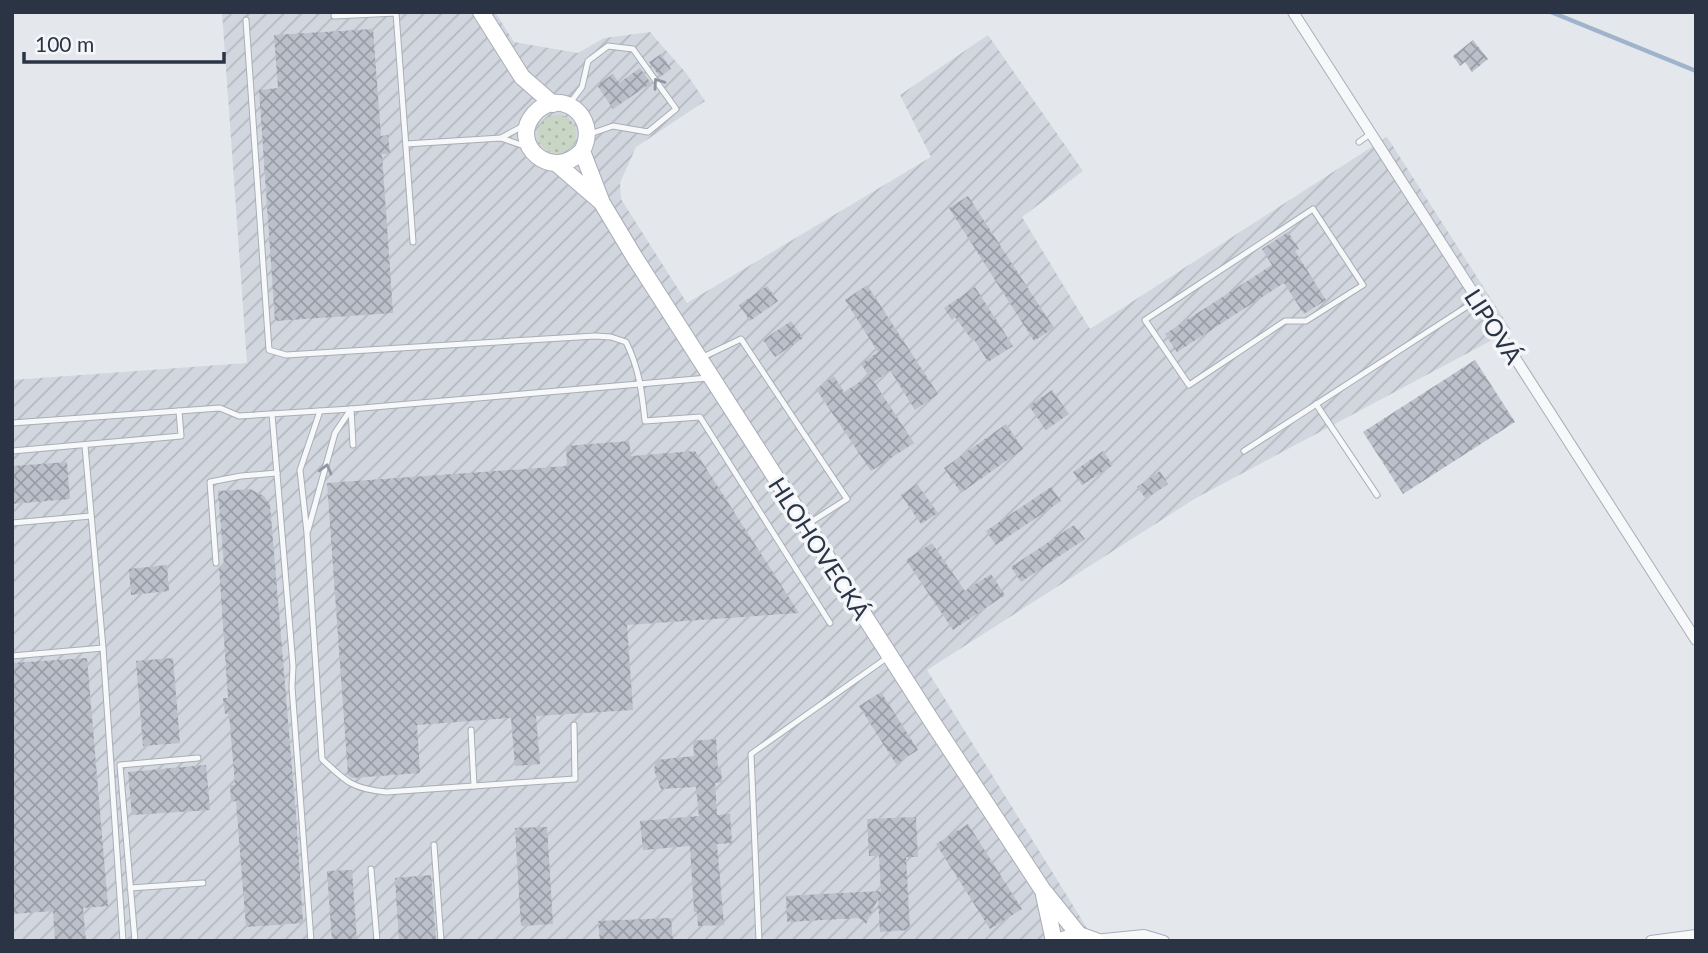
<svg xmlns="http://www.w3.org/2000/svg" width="1708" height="953" font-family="Lato,sans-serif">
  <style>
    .industrial { fill: url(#industrial-furrows) }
    .grass { fill: url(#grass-dots) }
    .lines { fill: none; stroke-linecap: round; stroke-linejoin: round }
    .stream { stroke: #9fb4cc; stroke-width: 4.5 }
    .building { fill: url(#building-cross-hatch) }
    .service-casing { stroke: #a9aeb7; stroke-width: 7 }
    .minor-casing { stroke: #a9aeb7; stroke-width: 12 }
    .secondary-casing { stroke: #a9aeb7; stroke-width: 18 }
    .service { stroke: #f7f8fa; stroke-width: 5 }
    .minor { stroke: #f7f8fa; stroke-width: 10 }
    .secondary { stroke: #fff; stroke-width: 16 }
    .oneway { stroke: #9196a0 }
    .labels { text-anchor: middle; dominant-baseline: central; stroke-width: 7; stroke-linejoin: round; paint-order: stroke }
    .street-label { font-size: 24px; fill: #2b3445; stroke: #f4f6f9 }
  </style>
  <defs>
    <pattern id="industrial-furrows" width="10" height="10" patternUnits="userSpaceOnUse" patternTransform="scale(1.75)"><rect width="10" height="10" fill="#d2d6de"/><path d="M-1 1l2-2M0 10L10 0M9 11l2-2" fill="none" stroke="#b4b8c0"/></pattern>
    <pattern id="grass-dots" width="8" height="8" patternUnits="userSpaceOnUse" patternTransform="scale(1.75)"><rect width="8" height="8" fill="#c9d6c5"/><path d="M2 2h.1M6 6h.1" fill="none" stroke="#adb8ab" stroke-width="1.8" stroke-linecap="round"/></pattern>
    <pattern id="building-cross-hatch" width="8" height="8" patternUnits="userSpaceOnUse" patternTransform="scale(1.75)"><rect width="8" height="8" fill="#bbc0ca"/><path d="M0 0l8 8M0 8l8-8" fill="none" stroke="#989da6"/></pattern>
  </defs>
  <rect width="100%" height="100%" fill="#e4e7ec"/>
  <polygon class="industrial" points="222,12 495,12 514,42 578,53 604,38 650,32 686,73 705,101 636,147 620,183 621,199 687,303 931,157 900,95 988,35 1083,171 1022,217 1090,329 1387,137 1511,330 1196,498 927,670 1095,941 12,941 12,380 247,363"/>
  <circle class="grass" cx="557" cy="134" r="19"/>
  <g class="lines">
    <polyline class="stream" points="1551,12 1696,71"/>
  </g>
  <g class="building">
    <polygon points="373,29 381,136 388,135 390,154 382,154 393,313 275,321 259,90 278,88 274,35"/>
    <polygon points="1473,40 1488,59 1472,72 1465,62 1460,66 1453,56"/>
    <polygon points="661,54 671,69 660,77 649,62"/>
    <polygon points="640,68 651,83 613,109 597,85 613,74 619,83"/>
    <polygon points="968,196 1054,328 1034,341 949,208"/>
    <polygon points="1288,232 1299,249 1295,251 1326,300 1304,314 1284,283 1177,352 1165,334 1272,265 1262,249"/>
    <polygon points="867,285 938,394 915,410 890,370 874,382 914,443 871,471 816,389 834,376 844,392 869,376 861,364 878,352 845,300"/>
    <polygon points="767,286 778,301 750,321 739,305"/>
    <polygon points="975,287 1013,346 988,362 973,338 971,339 955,317 952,320 944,308"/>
    <polygon points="791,321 803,338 775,357 763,340"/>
    <polygon points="1475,360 1515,422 1403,494 1363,432"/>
    <polygon points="1052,390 1069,414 1046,430 1029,406"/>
    <polygon points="1006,424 1023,449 961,493 944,468"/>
    <polygon points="629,441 631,456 695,451 799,613 627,625 633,710 536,716 540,764 515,766 511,718 417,725 420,773 352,778 348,775 327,483 567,466 566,446"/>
    <polygon points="1103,451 1113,465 1082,485 1073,472"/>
    <polygon points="67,462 70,499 12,504 12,466"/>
    <polygon points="1160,471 1168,484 1146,499 1137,487"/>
    <polygon points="917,484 938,513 921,524 901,495"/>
    <polygon points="1051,487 1061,501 996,545 986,531"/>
    <polygon points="250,489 264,496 270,505 296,816 303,923 246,927 236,801 231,802 230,785 235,785 229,714 225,714 223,698 228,698 219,567 224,565 218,491"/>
    <polygon points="1074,525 1085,539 1021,582 1011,567"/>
    <polygon points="932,543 965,591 991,574 1005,595 953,630 906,560"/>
    <polygon points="167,565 169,591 131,595 129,569"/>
    <polygon points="87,658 108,906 83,908 86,941 55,941 53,911 12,914 12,663"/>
    <polygon points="173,658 180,743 143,746 136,661"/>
    <polygon points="881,692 918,750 896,764 859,706"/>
    <polygon points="716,739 718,770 721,769 722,782 715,783 717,815 730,814 732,843 717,844 724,925 698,926 697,912 694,912 690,846 643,850 640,821 699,816 696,787 661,789 654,770 656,760 694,756 693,741"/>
    <polygon points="206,765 210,810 132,815 128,772"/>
    <polygon points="916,817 918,857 906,857 910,930 880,932 878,899 866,924 859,918 787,922 786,896 881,891 879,856 869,856 867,819"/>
    <polygon points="968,824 1022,909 990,929 936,844"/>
    <polygon points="547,827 553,924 521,926 515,828"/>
    <polygon points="352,870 357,941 332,941 327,871"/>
    <polygon points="431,875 436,941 399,941 395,878"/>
    <polygon points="671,918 673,941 600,941 598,921"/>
  </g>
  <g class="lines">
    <defs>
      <g id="service">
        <polyline points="334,16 396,13 413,242"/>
        <path d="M246,20L269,350L286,355L595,336L611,337L626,342C639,368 642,392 645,421L700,417L830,623"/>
        <polyline points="570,103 582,87 588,61 608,46 633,49 676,109 648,132 613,126 590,134"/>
        <polyline points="501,138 523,126"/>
        <polyline points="1359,142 1370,134"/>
        <polyline points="406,144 501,138 527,147"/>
        <polygon points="1313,209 1363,285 1306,321 1285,321 1189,385 1145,320"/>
        <polyline points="703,357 741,339 847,499 808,524"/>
        <polyline points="1316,404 1377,495"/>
        <polyline points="351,409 353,445"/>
        <path d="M320,411L300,470L307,533L322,759C346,782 353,789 386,792L575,779L574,725"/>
        <polyline points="272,414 293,666 292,687 311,941"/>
        <polyline points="12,423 220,408 239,416 351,409 708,378"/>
        <polyline points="85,446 103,648 123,941"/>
        <polyline points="12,451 181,436 179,411"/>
        <polyline points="1244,451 1477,300"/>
        <polyline points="12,523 91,516"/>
        <polyline points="308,530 335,433 351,409"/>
        <polyline points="216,563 210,482 241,476 277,473"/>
        <polyline points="12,656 103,648"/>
        <polyline points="471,730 474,786"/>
        <polyline points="434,845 441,941"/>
        <polyline points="371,869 377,941"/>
        <polyline points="130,888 203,883"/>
        <polyline points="135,941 120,765 198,758"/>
        <polyline points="759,941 751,754 888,657"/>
      </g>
      <g id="minor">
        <polyline points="1293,12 1696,640"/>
        <polyline points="1094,940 1144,935 1164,941"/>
        <polyline points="1651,941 1696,935"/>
      </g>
      <g id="secondary">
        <polyline points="481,12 522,77 553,104"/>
        <path d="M582,151C552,183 508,144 534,114C559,85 601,117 582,151L602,203L635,258L933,723L1042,889L1079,935"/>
        <polyline points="557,164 600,201"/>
        <polyline points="1044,895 1054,941"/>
        <polyline points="1060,941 1079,935 1096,941"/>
      </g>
    </defs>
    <use href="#service" class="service-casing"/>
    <use href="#minor" class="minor-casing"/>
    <use href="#secondary" class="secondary-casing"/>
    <use href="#service" class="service"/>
    <use href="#minor" class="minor"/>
    <use href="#secondary" class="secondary"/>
  </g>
  <defs><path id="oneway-chevron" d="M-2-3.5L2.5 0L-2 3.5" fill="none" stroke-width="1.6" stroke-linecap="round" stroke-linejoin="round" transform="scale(1.75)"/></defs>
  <g class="oneway">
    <use href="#oneway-chevron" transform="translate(658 83) rotate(-125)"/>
    <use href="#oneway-chevron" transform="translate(326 469) rotate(-75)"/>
  </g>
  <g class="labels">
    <g class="street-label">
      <text transform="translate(1494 326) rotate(57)">LIPOVÁ</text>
      <text transform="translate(820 548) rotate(57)">HLOHOVECKÁ</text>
    </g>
  </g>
  <rect width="1708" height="953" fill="none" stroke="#2b3445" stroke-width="28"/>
  <path d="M24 52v10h200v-10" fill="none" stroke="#2b3445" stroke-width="3.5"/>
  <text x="35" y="52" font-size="21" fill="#2b3445" stroke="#f4f6f9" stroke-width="5" paint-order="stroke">100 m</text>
</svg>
